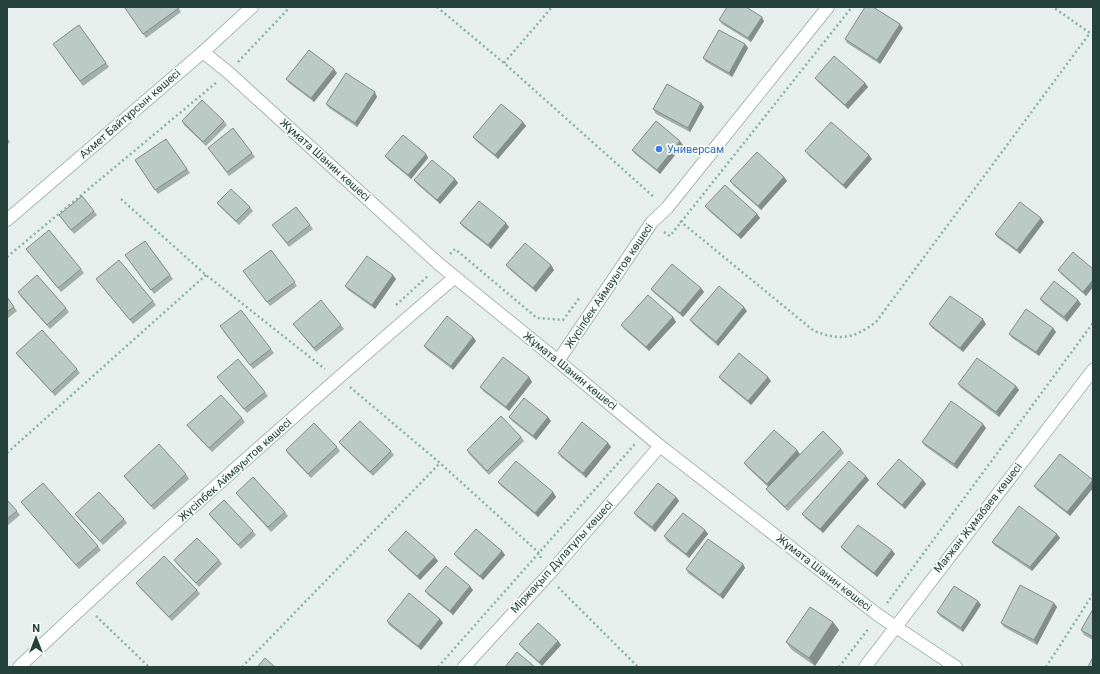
<svg xmlns="http://www.w3.org/2000/svg" width="1100" height="674" font-family="Roboto,sans-serif">
  <style>
    .lines { fill: none; stroke-linecap: round; stroke-linejoin: round }
    .street-casing { stroke: #a8b8b2; stroke-width: 14 }
    .secondary-casing { stroke: #a4bbb3; stroke-width: 14 }
    .path { stroke: #86b3a5; stroke-width: 2.5; stroke-dasharray: 2 3; stroke-linecap: butt }
    .street { stroke: #fff; stroke-width: 12 }
    .secondary { stroke: #fff; stroke-width: 12 }
    .wall { fill: #a1aea9 }
    .shaded-wall { fill: #838d89 }
    .building { fill: #bbcac4; stroke: #838d89 }
    .shop-dot { fill: #3f7fe0; stroke: #f7fbf9; stroke-width: 1.5 }
    .labels { text-anchor: middle; dominant-baseline: central; stroke-width: 3.5; stroke-linejoin: round; paint-order: stroke }
    .street-label { font-size: 11px; fill: #24423a; stroke: #f7fbf9 }
    .shop-label { font-size: 11px; fill: #366cbe; stroke: #f7fbf9; text-anchor: start }
  </style>
  <rect width="100%" height="100%" fill="#e6efeb"/>
  <g class="lines">
    <defs>
      <g id="street">
        <polyline points="203,52 229,73 440,265 558,361 660,446 878,615 956,667"/>
        <polyline points="558,361 652,222 667,208 828,7"/>
        <path d="M19,667C160,533 307,404 455,277"/>
        <polyline points="464,667 550,573 660,446"/>
        <polyline points="865,667 1093,370"/>
      </g>
      <polyline id="secondary" points="7,220 203,52 252,7"/>
    </defs>
    <use href="#street" class="street-casing"/>
    <use href="#secondary" class="secondary-casing"/>
    <g class="path">
      <polyline points="437,7 504,63 655,198"/>
      <polyline points="238,62 290,7"/>
      <polyline points="504,63 552,7"/>
      <polyline points="121,199 206,275 325,369"/>
      <path d="M680,221L814,331C841,341 853,339 876,322L1090,33L1053,7"/>
      <polyline points="664,232 670,236 852,7"/>
      <polyline points="450,254 455,249 537,318 563,320 580,297"/>
      <polyline points="7,257 217,82"/>
      <polyline points="396,305 429,275"/>
      <polyline points="350,387 440,463 538,552 541,558"/>
      <polyline points="7,453 206,275"/>
      <polyline points="558,587 638,667"/>
      <polyline points="887,603 1093,323"/>
      <polyline points="96,616 149,667"/>
      <polyline points="242,667 440,463"/>
      <polyline points="438,667 635,444"/>
      <polyline points="839,667 869,628"/>
      <polyline points="1046,667 1093,594"/>
    </g>
    <use href="#street" class="street"/>
    <use href="#secondary" class="secondary"/>
  </g>
  <g class="wall">
    <polygon points="178,7 181,12 146,38 125,8"/>
    <polygon points="719,20 764,21 751,42 722,24"/>
    <polygon points="79,25 109,67 83,86 53,44"/>
    <polygon points="903,28 880,64 847,43 845,39"/>
    <polygon points="745,44 748,48 732,77 706,62 703,58"/>
    <polygon points="337,73 314,102 289,83 286,79"/>
    <polygon points="815,78 865,83 868,87 848,109 818,82"/>
    <polygon points="377,97 357,127 329,108 326,104"/>
    <polygon points="701,103 704,107 690,132 656,114 653,109"/>
    <polygon points="182,121 224,121 227,125 206,146 184,125"/>
    <polygon points="523,122 526,126 498,159 476,141 473,137"/>
    <polygon points="233,128 255,157 229,176 208,148"/>
    <polygon points="7,138 10,142 7,145"/>
    <polygon points="166,139 190,173 158,194 135,160"/>
    <polygon points="683,145 660,174 635,154 632,150"/>
    <polygon points="805,151 872,159 846,189 808,155"/>
    <polygon points="426,154 428,158 411,179 388,160 385,156"/>
    <polygon points="784,177 787,181 761,210 733,185 730,181"/>
    <polygon points="455,179 458,183 440,204 417,184 414,180"/>
    <polygon points="217,203 250,207 253,211 239,225 220,207"/>
    <polygon points="705,206 757,214 760,218 741,239 708,210"/>
    <polygon points="94,211 97,215 74,234 59,215"/>
    <polygon points="1044,222 1020,254 998,238 995,234"/>
    <polygon points="460,223 509,227 491,249 463,227"/>
    <polygon points="310,225 313,229 289,247 275,229"/>
    <polygon points="145,241 173,279 154,294 125,255"/>
    <polygon points="26,249 81,269 84,273 61,292"/>
    <polygon points="271,250 297,286 270,306 243,271"/>
    <polygon points="506,265 551,265 554,270 536,292 509,269"/>
    <polygon points="1093,269 1093,287 1086,296 1061,274 1058,270"/>
    <polygon points="96,279 153,301 156,305 133,324"/>
    <polygon points="396,279 375,309 348,290 345,286"/>
    <polygon points="701,288 704,292 683,317 654,293 651,289"/>
    <polygon points="18,292 66,308 69,312 50,329 21,297"/>
    <polygon points="7,297 17,311 7,319"/>
    <polygon points="1040,299 1081,304 1067,322 1043,303"/>
    <polygon points="747,311 718,346 693,324 690,320"/>
    <polygon points="673,317 676,322 649,351 624,329 621,325"/>
    <polygon points="293,324 341,325 344,329 316,352"/>
    <polygon points="929,324 986,324 963,352 932,328"/>
    <polygon points="1053,328 1056,332 1039,356 1012,338 1009,334"/>
    <polygon points="223,331 271,349 274,353 253,369"/>
    <polygon points="473,337 476,341 453,370 427,350 424,346"/>
    <polygon points="16,353 77,369 80,373 55,396 19,357"/>
    <polygon points="217,377 265,392 268,396 247,413"/>
    <polygon points="529,377 532,382 509,411 483,391 480,387"/>
    <polygon points="719,377 771,381 751,405 722,381"/>
    <polygon points="958,384 1016,386 1019,390 999,417 961,388"/>
    <polygon points="509,417 551,421 536,440 512,421"/>
    <polygon points="242,418 245,422 212,452 190,429 187,425"/>
    <polygon points="986,428 957,469 925,446 922,442"/>
    <polygon points="521,437 524,441 489,475 469,454 467,450"/>
    <polygon points="339,442 391,451 394,455 373,476 342,446"/>
    <polygon points="608,443 611,447 586,478 561,457 558,453"/>
    <polygon points="337,447 340,451 311,478 288,454 286,450"/>
    <polygon points="841,449 844,453 788,511 769,493 766,489 768,487 747,467 744,463 800,454"/>
    <polygon points="186,474 189,479 154,510 127,480 124,476"/>
    <polygon points="869,480 823,533 805,518 802,514"/>
    <polygon points="923,480 926,484 905,509 880,488 877,484"/>
    <polygon points="1093,481 1093,488 1070,516 1037,490 1034,486"/>
    <polygon points="498,482 553,492 556,497 538,517 501,486"/>
    <polygon points="236,493 285,512 288,516 271,532 239,497"/>
    <polygon points="676,497 679,501 655,532 637,517 634,513"/>
    <polygon points="7,500 20,515 7,526"/>
    <polygon points="21,502 98,546 101,550 79,569"/>
    <polygon points="75,514 124,519 127,523 103,545 78,518"/>
    <polygon points="209,514 253,531 256,535 241,549 212,518"/>
    <polygon points="705,530 708,534 689,558 667,541 664,536"/>
    <polygon points="1057,534 1060,538 1032,571 995,546 992,542"/>
    <polygon points="841,547 895,554 877,577 844,551"/>
    <polygon points="388,550 438,561 420,580 391,554"/>
    <polygon points="502,551 505,555 483,580 457,558 454,554"/>
    <polygon points="174,560 219,560 222,564 199,587 177,564"/>
    <polygon points="743,564 745,568 723,599 688,573 686,569"/>
    <polygon points="136,583 197,590 200,594 172,621 139,587"/>
    <polygon points="473,590 453,615 428,595 425,591"/>
    <polygon points="978,601 981,605 963,632 940,616 937,612"/>
    <polygon points="1054,603 1057,607 1037,645 1004,627 1001,623"/>
    <polygon points="1093,609 1093,640 1084,635 1081,630"/>
    <polygon points="440,619 443,623 421,650 389,625 387,621"/>
    <polygon points="833,622 839,630 815,666 792,650 786,642"/>
    <polygon points="558,641 561,645 542,666 522,648 519,644"/>
  </g>
  <g class="shaded-wall">
    <polygon points="762,17 764,21 751,42 748,38"/>
    <polygon points="900,24 903,28 880,64 877,60"/>
    <polygon points="745,44 748,48 732,77 729,73"/>
    <polygon points="334,69 337,73 314,102 311,98"/>
    <polygon points="865,83 868,87 848,109 845,105"/>
    <polygon points="375,92 377,97 357,127 355,123"/>
    <polygon points="701,103 704,107 690,132 688,128"/>
    <polygon points="523,122 526,126 498,159 495,155"/>
    <polygon points="680,141 683,145 660,174 657,170"/>
    <polygon points="426,154 428,158 411,179 408,175"/>
    <polygon points="869,155 872,159 846,189 843,185"/>
    <polygon points="784,177 787,181 761,210 758,206"/>
    <polygon points="455,179 458,183 440,204 437,200"/>
    <polygon points="757,214 760,218 741,239 738,235"/>
    <polygon points="1041,218 1044,222 1020,254 1017,250"/>
    <polygon points="506,223 509,227 491,249 488,245"/>
    <polygon points="551,265 554,270 536,292 533,288"/>
    <polygon points="393,275 396,279 375,309 372,305"/>
    <polygon points="1093,280 1093,287 1086,296 1083,292"/>
    <polygon points="701,288 704,292 683,317 680,313"/>
    <polygon points="1078,300 1081,304 1067,322 1064,317"/>
    <polygon points="744,307 747,311 718,346 716,342"/>
    <polygon points="673,317 676,322 649,351 646,347"/>
    <polygon points="983,319 986,324 963,352 960,348"/>
    <polygon points="1053,328 1056,332 1039,356 1036,352"/>
    <polygon points="473,337 476,341 453,370 451,366"/>
    <polygon points="529,377 532,382 509,411 506,407"/>
    <polygon points="768,377 771,381 751,405 748,401"/>
    <polygon points="1016,386 1019,390 999,417 996,412"/>
    <polygon points="548,417 551,421 536,440 533,436"/>
    <polygon points="983,424 986,428 957,469 954,464"/>
    <polygon points="608,443 611,447 586,478 583,473"/>
    <polygon points="797,450 800,454 770,488 767,484"/>
    <polygon points="866,476 869,480 823,533 820,529"/>
    <polygon points="923,480 926,484 905,509 902,505"/>
    <polygon points="1093,480 1093,488 1070,516 1067,512"/>
    <polygon points="553,492 556,497 538,517 535,513"/>
    <polygon points="676,497 679,501 655,532 652,527"/>
    <polygon points="705,530 708,534 689,558 686,554"/>
    <polygon points="1057,534 1060,538 1032,571 1030,567"/>
    <polygon points="892,550 895,554 877,577 874,573"/>
    <polygon points="502,551 505,555 483,580 480,576"/>
    <polygon points="435,557 438,561 420,580 417,576"/>
    <polygon points="743,564 745,568 723,599 720,595"/>
    <polygon points="470,586 473,590 453,615 450,611"/>
    <polygon points="978,601 981,605 963,632 961,628"/>
    <polygon points="1054,603 1057,607 1037,645 1034,640"/>
    <polygon points="440,619 443,623 421,650 418,646"/>
    <polygon points="833,622 839,630 815,666 809,658"/>
    <polygon points="558,641 561,645 542,666 539,662"/>
  </g>
  <g class="building">
    <polygon points="126,7 178,7 179,8 143,34 125,8"/>
    <polygon points="727,7 746,7 762,17 748,38 719,20"/>
    <polygon points="865,7 873,7 900,24 877,60 845,39"/>
    <polygon points="79,25 106,63 80,81 53,44"/>
    <polygon points="719,30 745,44 729,73 703,58"/>
    <polygon points="309,50 334,69 311,98 286,79"/>
    <polygon points="834,56 865,83 845,105 815,78"/>
    <polygon points="346,73 375,92 355,123 326,104"/>
    <polygon points="667,84 701,103 688,128 653,109"/>
    <polygon points="202,100 224,121 203,142 182,121"/>
    <polygon points="501,104 523,122 495,155 473,137"/>
    <polygon points="656,121 680,141 657,170 632,150"/>
    <polygon points="831,122 869,155 843,185 805,151"/>
    <polygon points="233,128 252,153 227,172 208,148"/>
    <polygon points="403,135 426,154 408,175 385,156"/>
    <polygon points="166,139 187,169 155,190 135,160"/>
    <polygon points="757,152 784,177 758,206 730,181"/>
    <polygon points="432,160 455,179 437,200 414,180"/>
    <polygon points="725,185 757,214 738,235 705,206"/>
    <polygon points="231,189 250,207 236,221 217,203"/>
    <polygon points="82,196 94,211 71,230 59,215"/>
    <polygon points="479,201 506,223 488,245 460,223"/>
    <polygon points="1020,202 1041,218 1017,250 995,234"/>
    <polygon points="296,207 310,225 287,243 272,225"/>
    <polygon points="49,230 81,269 58,288 26,249"/>
    <polygon points="145,241 170,275 151,290 125,255"/>
    <polygon points="525,243 551,265 533,288 506,265"/>
    <polygon points="271,250 295,282 267,302 243,271"/>
    <polygon points="1073,252 1093,269 1093,280 1083,292 1058,270"/>
    <polygon points="367,256 393,275 372,305 345,286"/>
    <polygon points="119,260 153,301 130,320 96,279"/>
    <polygon points="672,264 701,288 680,313 651,289"/>
    <polygon points="37,275 66,308 47,325 18,292"/>
    <polygon points="1054,281 1078,300 1064,317 1040,299"/>
    <polygon points="719,286 744,307 716,342 690,320"/>
    <polygon points="648,295 673,317 646,347 621,325"/>
    <polygon points="950,296 983,319 960,348 929,324"/>
    <polygon points="7,297 14,307 7,312"/>
    <polygon points="321,300 341,325 314,348 293,324"/>
    <polygon points="1026,309 1053,328 1036,352 1009,334"/>
    <polygon points="241,310 271,349 250,365 220,326"/>
    <polygon points="447,316 473,337 451,366 424,346"/>
    <polygon points="42,330 77,369 52,392 16,353"/>
    <polygon points="739,353 768,377 748,401 719,377"/>
    <polygon points="503,357 529,377 506,407 480,387"/>
    <polygon points="977,358 1016,386 996,412 958,384"/>
    <polygon points="238,359 265,392 244,409 217,377"/>
    <polygon points="221,395 242,418 209,448 187,425"/>
    <polygon points="524,398 548,417 533,436 509,417"/>
    <polygon points="951,401 983,424 954,464 922,442"/>
    <polygon points="501,416 521,437 487,471 467,450"/>
    <polygon points="360,421 391,451 370,472 339,442"/>
    <polygon points="582,422 608,443 583,473 558,453"/>
    <polygon points="314,423 337,447 308,474 286,450"/>
    <polygon points="774,430 797,450 767,484 744,463"/>
    <polygon points="823,431 841,449 785,507 766,489"/>
    <polygon points="159,444 186,474 151,506 124,476"/>
    <polygon points="1060,454 1093,480 1067,512 1034,486"/>
    <polygon points="899,459 923,480 902,505 877,484"/>
    <polygon points="516,461 553,492 535,513 498,482"/>
    <polygon points="849,461 866,476 820,529 802,514"/>
    <polygon points="253,477 285,512 268,527 236,493"/>
    <polygon points="43,483 98,546 76,565 21,502"/>
    <polygon points="658,483 676,497 652,527 634,513"/>
    <polygon points="99,492 124,519 100,541 75,514"/>
    <polygon points="7,500 17,511 7,519"/>
    <polygon points="224,500 253,531 238,545 209,514"/>
    <polygon points="1019,506 1057,534 1030,567 992,542"/>
    <polygon points="683,513 705,530 686,554 664,536"/>
    <polygon points="858,525 892,550 874,573 841,547"/>
    <polygon points="476,529 502,551 480,576 454,554"/>
    <polygon points="406,531 435,557 417,576 388,550"/>
    <polygon points="197,538 219,560 196,583 174,560"/>
    <polygon points="708,539 743,564 720,595 686,569"/>
    <polygon points="164,556 197,590 169,617 136,583"/>
    <polygon points="446,566 470,586 450,611 425,591"/>
    <polygon points="1020,585 1054,603 1034,640 1001,623"/>
    <polygon points="954,586 978,601 961,628 937,612"/>
    <polygon points="409,593 440,619 418,646 387,621"/>
    <polygon points="810,607 833,622 809,658 786,642"/>
    <polygon points="1093,609 1093,637 1081,630"/>
    <polygon points="538,623 558,641 539,662 519,644"/>
    <polygon points="517,652 535,667 505,667"/>
    <polygon points="1093,657 1093,667 1088,667"/>
    <polygon points="265,658 275,667 257,667"/>
  </g>
  <circle class="shop-dot" cx="659" cy="149" r="4"/>
  <g class="labels">
    <g class="street-label">
      <text transform="translate(130 114) rotate(-41)">Ахмет Байтұрсын көшесі</text>
      <text transform="translate(325 160) rotate(42)">Жұмата Шанин көшесі</text>
      <text transform="translate(609 286) rotate(-56)">Жүсіпбек Аймауытов көшесі</text>
      <text transform="translate(570 371) rotate(39)">Жұмата Шанин көшесі</text>
      <text transform="translate(235 470) rotate(-42)">Жүсіпбек Аймауытов көшесі</text>
      <text transform="translate(978 518) rotate(-52)">Мағжан Жұмабаев көшесі</text>
      <text transform="translate(562 557) rotate(-48)">Міржақып Дұлатұлы көшесі</text>
      <text transform="translate(824 573) rotate(38)">Жұмата Шанин көшесі</text>
    </g>
    <g class="shop-label">
      <text x="667" y="149">Универсам</text>
    </g>
  </g>
  <rect width="1100" height="674" fill="none" stroke="#24423a" stroke-width="16"/>
  <g transform="translate(36 638)" stroke="#f7fbf9" stroke-width="3" paint-order="stroke">
  <path d="M0-3L7 15L0 10L-7 15Z" fill="#24423a"/>
  <text y="-6" font-size="11" font-weight="bold" text-anchor="middle" fill="#24423a">N</text>
  </g>
</svg>
